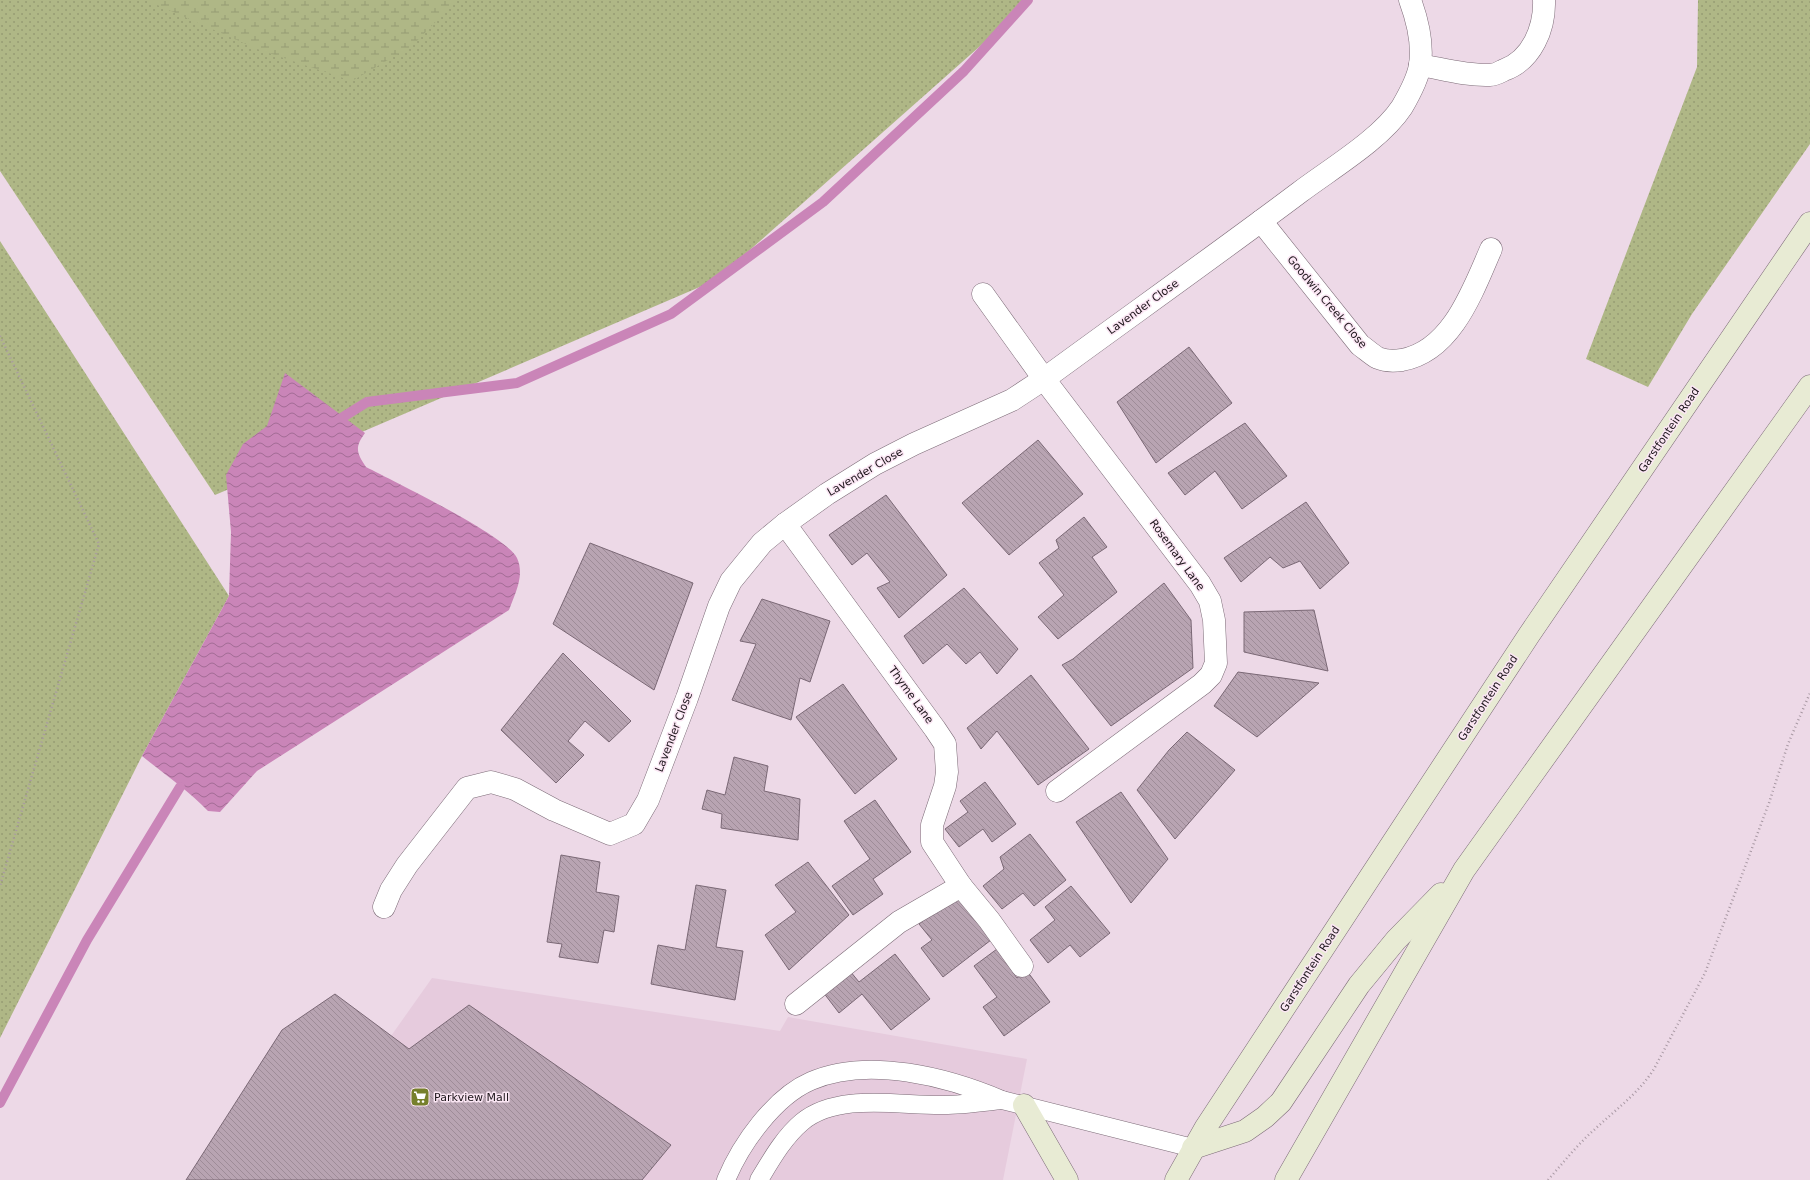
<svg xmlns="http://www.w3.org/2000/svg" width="1810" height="1180" font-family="'DejaVu Sans',sans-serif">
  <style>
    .built { fill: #e6cbdd }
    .green { fill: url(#green-dots) }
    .wetland { fill: url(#wetland-marsh) }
    .water { fill: url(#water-waves) }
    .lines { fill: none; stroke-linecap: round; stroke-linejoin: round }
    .stream { stroke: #ca85b8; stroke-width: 10 }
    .building { fill: url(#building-back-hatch); stroke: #7a6875 }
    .lane-casing { stroke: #7c6b77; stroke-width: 19 }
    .street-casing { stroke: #7c6b77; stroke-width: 23 }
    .secondary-casing { stroke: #7c6b77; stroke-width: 23 }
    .path { stroke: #a999a4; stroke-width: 2.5; stroke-dasharray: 1 3; stroke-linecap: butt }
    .lane { stroke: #fff; stroke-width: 18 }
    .street { stroke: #fff; stroke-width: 22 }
    .secondary { stroke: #e8ebd4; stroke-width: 22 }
    .labels { text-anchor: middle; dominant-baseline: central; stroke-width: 3; stroke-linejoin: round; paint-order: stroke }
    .street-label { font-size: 11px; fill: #1b1419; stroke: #fbe6f4 }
    .poi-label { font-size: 11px; fill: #1b1419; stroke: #fbe6f4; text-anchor: start }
  </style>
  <defs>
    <pattern id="green-dots" width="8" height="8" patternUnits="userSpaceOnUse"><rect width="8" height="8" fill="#afb786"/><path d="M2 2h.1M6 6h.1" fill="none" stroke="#969c73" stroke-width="1.8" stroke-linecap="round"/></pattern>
    <pattern id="wetland-marsh" width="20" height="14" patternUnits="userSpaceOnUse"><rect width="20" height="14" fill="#afb786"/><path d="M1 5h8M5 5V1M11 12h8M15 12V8" fill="none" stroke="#969c73"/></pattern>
    <pattern id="water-waves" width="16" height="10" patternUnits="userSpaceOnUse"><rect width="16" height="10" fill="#ca85b8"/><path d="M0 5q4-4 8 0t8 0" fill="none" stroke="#a36c95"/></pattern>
    <pattern id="building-back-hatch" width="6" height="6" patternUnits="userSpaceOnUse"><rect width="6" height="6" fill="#b8a4b2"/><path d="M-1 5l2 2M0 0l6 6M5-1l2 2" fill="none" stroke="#9e8c98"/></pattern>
  </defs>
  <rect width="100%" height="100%" fill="#edd9e7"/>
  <polygon class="built" points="432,978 780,1031 788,1017 1027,1059 1003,1180 186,1180 391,1036"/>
  <g class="green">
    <polygon points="0,0 1032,0 716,280 215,495 0,171"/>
    <polygon points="1698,0 1810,0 1810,144 1692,314 1648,387 1586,359 1697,67"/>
    <polygon points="0,241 229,596 142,756 0,1038"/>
  </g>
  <polygon class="wetland" points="146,0 457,0 412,46 352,81 257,49"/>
  <path class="water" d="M285,373L365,433C354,448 357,453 366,467C393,481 507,536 517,558C525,576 515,593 509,610L257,771L220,812L208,811C188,790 164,774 142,756L229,596L231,532L226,475L243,444L267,426Z"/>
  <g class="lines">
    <g class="stream">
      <polyline points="343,417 367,402 517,383 671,314 823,202 964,71 1028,0"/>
      <polyline points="0,1103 87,940 180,787"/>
    </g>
  </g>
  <g class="building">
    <polygon points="1189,347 1232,403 1156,463 1117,402"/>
    <polygon points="1245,423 1287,476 1242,509 1215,471 1185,495 1168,473"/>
    <polygon points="1038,440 1083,494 1009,555 962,503"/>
    <polygon points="886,495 947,575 899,618 877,588 890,582 867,553 852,565 829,535"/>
    <polygon points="1306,502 1349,563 1320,589 1300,561 1283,568 1270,557 1241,582 1224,558"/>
    <polygon points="1084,517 1107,547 1092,557 1117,592 1058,639 1038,617 1064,595 1039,563 1059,548 1056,540"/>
    <polygon points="590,543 693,583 654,690 553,624"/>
    <polygon points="1164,583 1191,620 1193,668 1111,726 1062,665 1073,659"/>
    <polygon points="964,588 1018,649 997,674 980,652 966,664 947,644 923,664 904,636"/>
    <polygon points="762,599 830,621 810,682 800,678 791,720 732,700 756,644 740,641"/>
    <polygon points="1314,610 1328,671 1244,652 1244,612"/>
    <polygon points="563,653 631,721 609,742 585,721 568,741 584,755 556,783 501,730"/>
    <polygon points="1238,672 1319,683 1257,737 1214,706"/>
    <polygon points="1031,675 1089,749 1038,785 997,731 981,749 967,728"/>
    <polygon points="843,684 897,759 855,794 796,717"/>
    <polygon points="1187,732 1235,770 1175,839 1137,790 1169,750"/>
    <polygon points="734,757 768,766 764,791 800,799 798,840 721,828 722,814 702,809 707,790 725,795"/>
    <polygon points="985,782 1016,824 992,842 983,829 959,847 945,829 968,812 960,801"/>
    <polygon points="1121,792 1168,859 1131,903 1076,822"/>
    <polygon points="875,800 911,852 873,879 883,894 853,915 832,886 870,859 844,821"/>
    <polygon points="1030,834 1066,880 1034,906 1023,893 1002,909 983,886 1004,869 1000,857"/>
    <polygon points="561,855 600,862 596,892 619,896 614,932 604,930 598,963 559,957 562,944 547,942"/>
    <polygon points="808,862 849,915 789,970 765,935 796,912 775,885"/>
    <polygon points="696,885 726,890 716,947 743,951 735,1000 651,984 658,945 685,950"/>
    <polygon points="1071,886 1110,933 1080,957 1070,945 1048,963 1030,940 1055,920 1045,907"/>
    <polygon points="956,895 991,940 943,977 921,948 932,940 919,924"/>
    <polygon points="997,949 1017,978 1027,971 1050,1002 1004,1036 983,1007 997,997 974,966"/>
    <polygon points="895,954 930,999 891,1030 862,994 839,1013 823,992 850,971 859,982"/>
    <polygon points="335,994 409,1049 469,1005 671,1145 642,1180 186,1180 282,1030"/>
  </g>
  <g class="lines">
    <defs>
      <g id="lane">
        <path d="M726,1180C741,1144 774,1097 811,1081C868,1056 948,1077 1002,1100L1193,1148"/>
        <path d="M759,1180C771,1160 784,1137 802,1122C838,1092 901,1106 944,1105C963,1105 983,1102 1002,1100"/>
      </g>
      <g id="street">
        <path d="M1420,65C1443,69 1467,76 1490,75C1495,75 1500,72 1504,70C1532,60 1545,28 1544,0"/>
        <path d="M1261,221L1360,345C1366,349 1372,355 1378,358C1385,361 1395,361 1402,360C1452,351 1473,290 1491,249"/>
        <polyline points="983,294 1044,379 1200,584 1210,601 1214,620 1216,663 1211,675 1202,684 1057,791"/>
        <polyline points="785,524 935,729 945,744 947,772 945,786 932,825 932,842 961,886 989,920 1022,966"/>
        <path d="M384,907L391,890L407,865L467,788L491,782L515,789L554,810L610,834L634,824L648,800L687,698L719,606L731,581L762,543L785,524L827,494L875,464L914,444L1012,400L1044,379C1130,316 1216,255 1300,192C1332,168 1381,139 1402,107C1409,95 1418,78 1420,65C1423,44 1417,19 1410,0"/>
        <polyline points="796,1004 899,922 961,886"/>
      </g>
      <g id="secondary">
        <polyline points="1024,1105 1067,1180"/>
        <polyline points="1193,1148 1245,1131 1265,1117 1281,1102 1359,985 1396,940 1441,894"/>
        <polyline points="1176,1180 1206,1127 1529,635 1810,223"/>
        <polyline points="1286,1180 1464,870 1810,386"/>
      </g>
    </defs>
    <use href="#lane" class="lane-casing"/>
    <use href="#street" class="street-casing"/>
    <use href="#secondary" class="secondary-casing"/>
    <g class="path">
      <polyline points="0,336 99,544 0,886"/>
      <path d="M1548,1180C1563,1163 1577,1145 1594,1130C1615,1110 1638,1094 1654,1069L1705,973L1769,803L1788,744L1810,693"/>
    </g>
    <use href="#lane" class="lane"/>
    <use href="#street" class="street"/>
    <use href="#secondary" class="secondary"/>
  </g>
  <defs>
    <symbol id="supermarket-square" viewBox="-11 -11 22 22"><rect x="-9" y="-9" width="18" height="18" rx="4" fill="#76802c" stroke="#fbe6f4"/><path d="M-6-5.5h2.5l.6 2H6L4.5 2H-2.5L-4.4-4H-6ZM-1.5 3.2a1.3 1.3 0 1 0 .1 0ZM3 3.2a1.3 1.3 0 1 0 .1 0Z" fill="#fff"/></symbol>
  </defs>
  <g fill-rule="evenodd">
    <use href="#supermarket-square" x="409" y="1086" width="22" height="22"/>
  </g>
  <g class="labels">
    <g class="street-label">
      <text transform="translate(1327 302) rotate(50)">Goodwin Creek Close</text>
      <text transform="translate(1143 307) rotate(-36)">Lavender Close</text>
      <text transform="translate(1669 430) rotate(-56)">Garstfontein Road</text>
      <text transform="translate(865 472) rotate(-30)">Lavender Close</text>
      <text transform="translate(1177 555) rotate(54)">Rosemary Lane</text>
      <text transform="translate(911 695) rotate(54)">Thyme Lane</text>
      <text transform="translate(1488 698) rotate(-57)">Garstfontein Road</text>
      <text transform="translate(674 732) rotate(-69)">Lavender Close</text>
      <text transform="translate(1310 969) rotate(-57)">Garstfontein Road</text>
    </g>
    <g class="poi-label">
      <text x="434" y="1097">Parkview Mall</text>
    </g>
  </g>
</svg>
